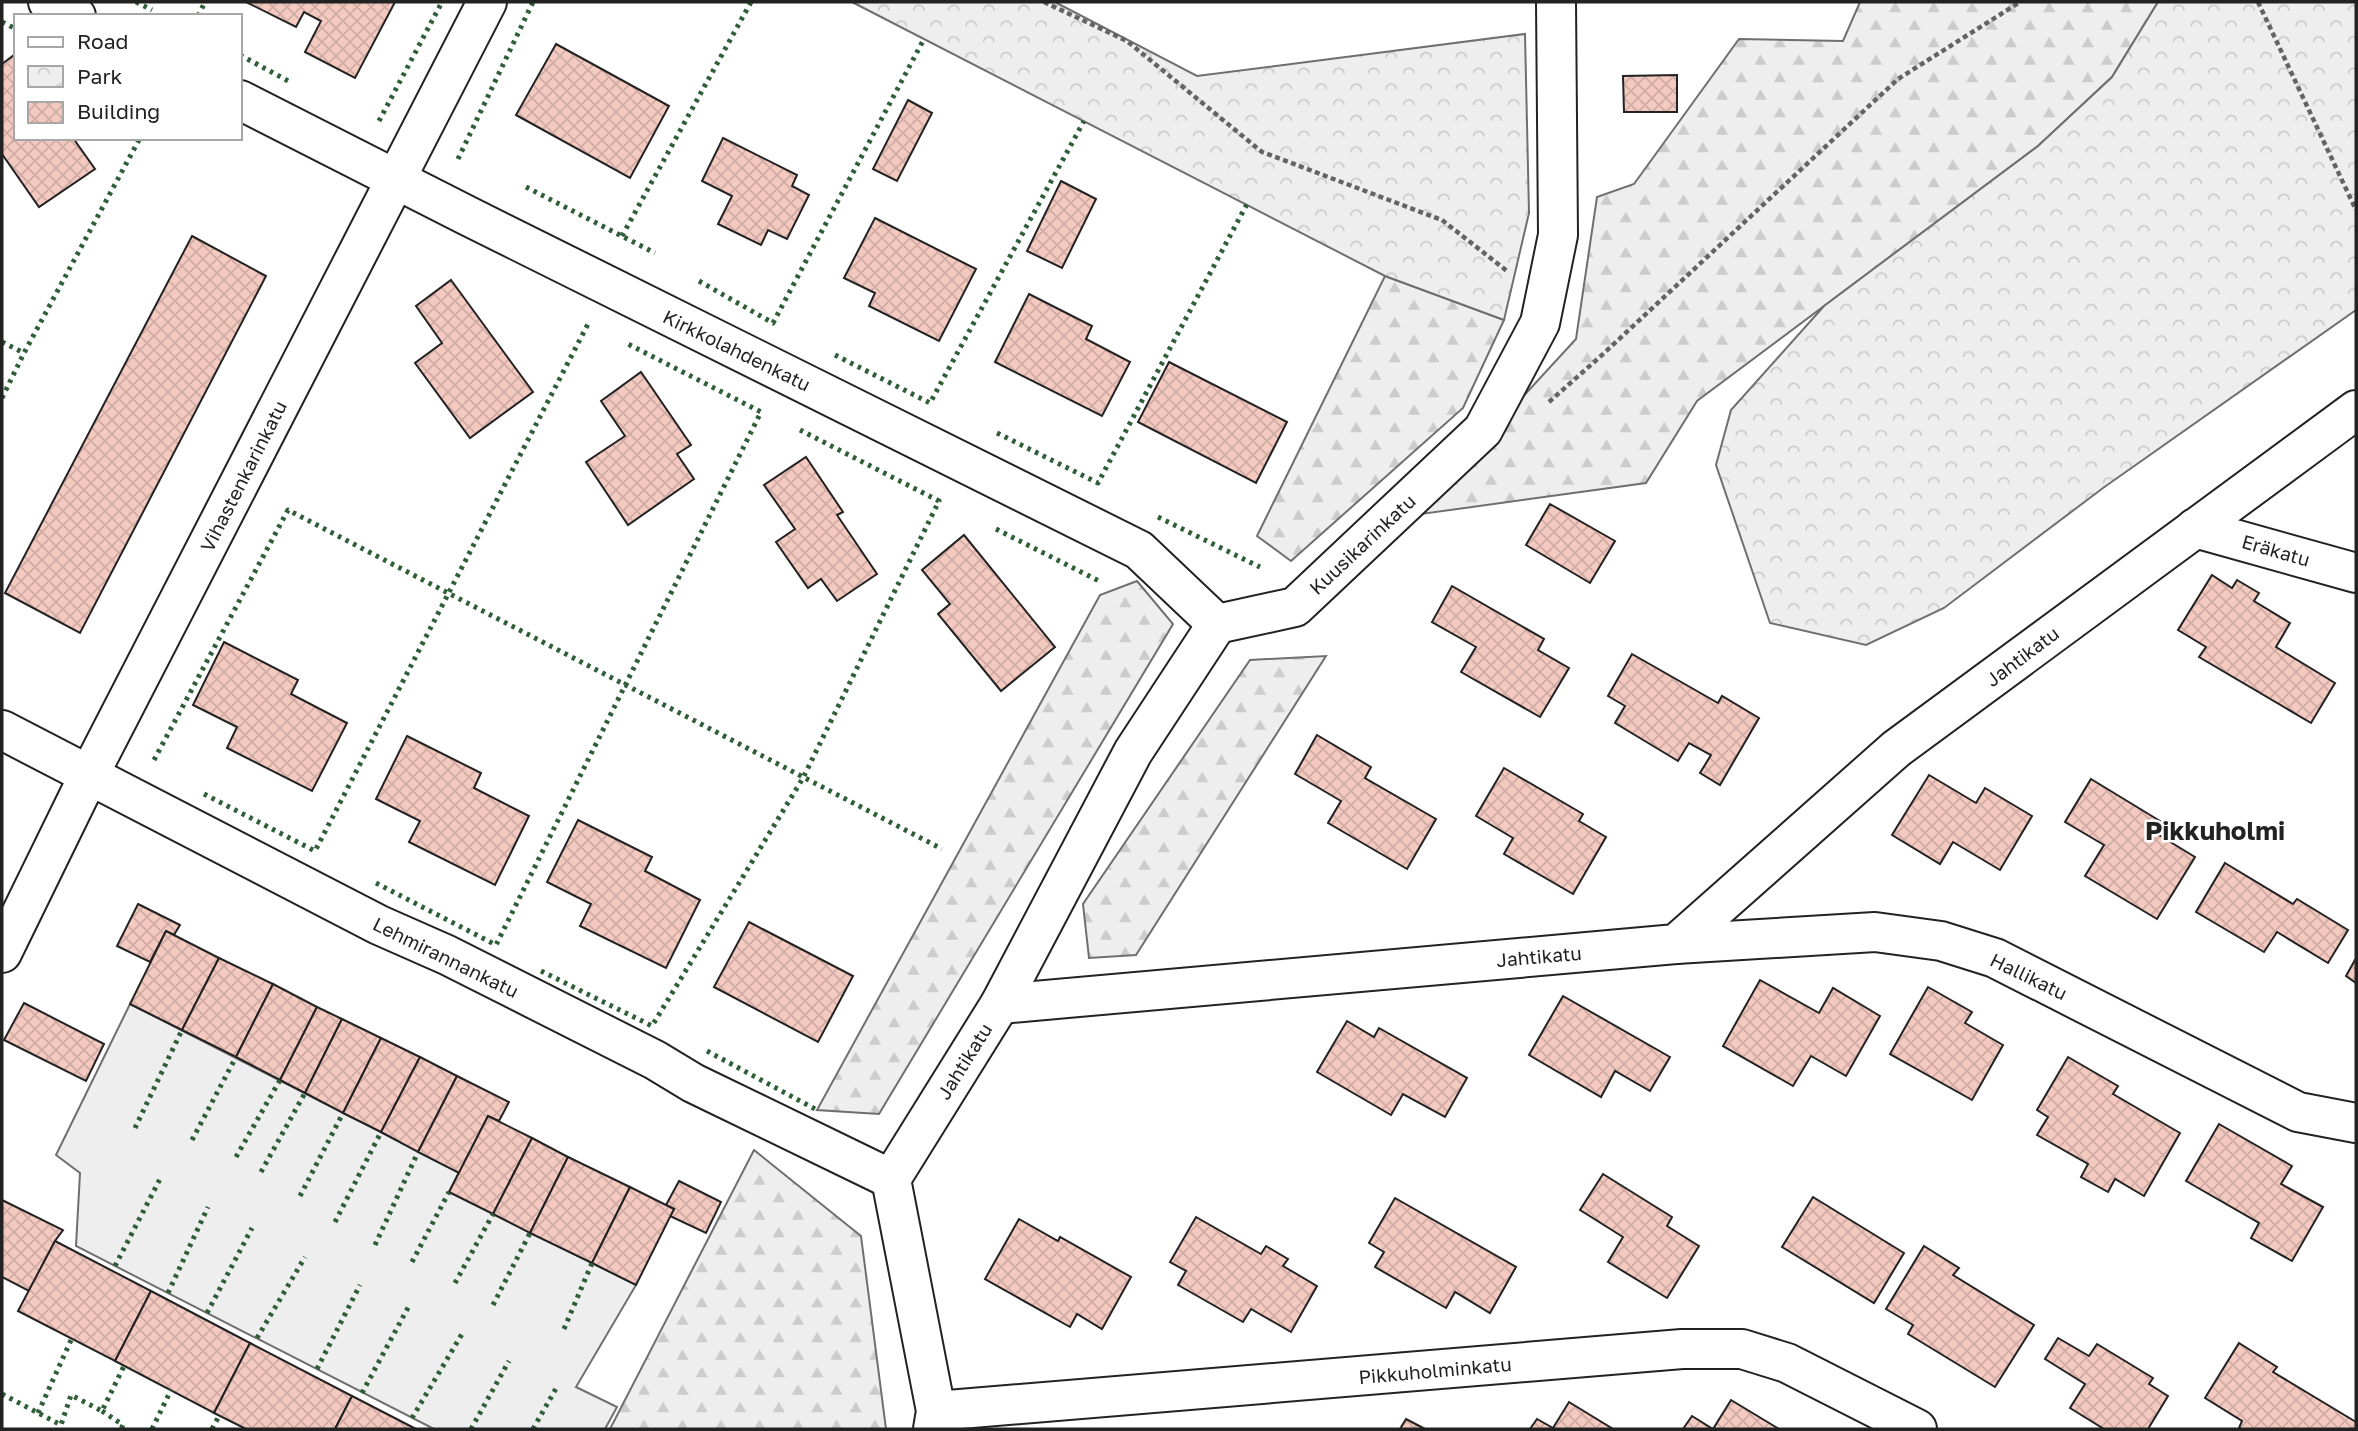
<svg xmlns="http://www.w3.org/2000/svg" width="2358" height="1431" font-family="'Golos Text',sans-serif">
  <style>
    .green { fill: #eee; stroke: #6f6f6f; stroke-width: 2 }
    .forest { fill: url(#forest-firs); stroke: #6f6f6f; stroke-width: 2 }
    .park { fill: url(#park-crowns); stroke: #6f6f6f; stroke-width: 2 }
    .building { fill: url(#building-cross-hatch); stroke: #222; stroke-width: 2 }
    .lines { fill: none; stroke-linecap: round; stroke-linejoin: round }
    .minor-casing { stroke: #222; stroke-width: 42 }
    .path { stroke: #646464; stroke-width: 4.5; stroke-dasharray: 5 3.5; stroke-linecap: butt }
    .minor { stroke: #fff; stroke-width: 38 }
    .hedge { stroke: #2f5e38; stroke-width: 5; stroke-dasharray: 3.5 5; stroke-linecap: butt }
    .labels { text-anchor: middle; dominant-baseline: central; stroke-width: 5; stroke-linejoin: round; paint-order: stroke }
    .street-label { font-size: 19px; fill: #222; stroke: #fff }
    .district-label { font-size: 26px; font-weight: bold; fill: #222; stroke: #fff }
  </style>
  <defs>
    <pattern id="forest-firs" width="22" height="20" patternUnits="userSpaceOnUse" patternTransform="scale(1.75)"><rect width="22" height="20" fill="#eee"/><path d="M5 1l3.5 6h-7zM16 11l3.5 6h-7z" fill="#ccc"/></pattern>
    <pattern id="park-crowns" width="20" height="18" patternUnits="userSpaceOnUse" patternTransform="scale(1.75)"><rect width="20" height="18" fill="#eee"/><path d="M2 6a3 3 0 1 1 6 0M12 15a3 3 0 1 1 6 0" fill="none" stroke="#ccc"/></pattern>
    <pattern id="building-cross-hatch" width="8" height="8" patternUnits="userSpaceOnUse" patternTransform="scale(1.75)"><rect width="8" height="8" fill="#f3c9c0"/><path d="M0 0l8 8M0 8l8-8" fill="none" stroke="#d0aca5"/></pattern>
  </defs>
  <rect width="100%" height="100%" fill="#fff"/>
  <polygon class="green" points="130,1004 459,1172 449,1192 636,1285 576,1387 617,1407 605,1429 434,1429 76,1246 80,1173 56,1155"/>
  <g class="forest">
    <polygon points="1860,2 2158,2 2112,77 2038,146 1697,401 1646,483 1414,515 1576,339 1597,197 1634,184 1739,39 1843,41"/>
    <polygon points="1385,276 1504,320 1463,408 1291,561 1257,536"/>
    <polygon points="1137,581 1173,624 879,1114 817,1110 1100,595"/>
    <polygon points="1326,656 1136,955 1089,958 1083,904 1250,660"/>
    <polygon points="754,1150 861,1236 886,1429 610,1429"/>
  </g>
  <g class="park">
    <polygon points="852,2 1055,2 1197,76 1525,34 1529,213 1504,320 1385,276"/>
    <polygon points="2158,2 2356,2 2356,310 2103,488 1944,608 1866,645 1770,623 1716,465 1731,410 1824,306 2038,146 2112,77"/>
  </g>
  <g class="building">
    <polygon points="246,2 395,2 355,78 305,52 321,21 304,12 296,27"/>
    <polygon points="556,44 669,106 630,178 516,115"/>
    <polygon points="14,55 16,138 73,138 95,169 39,207 2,154 2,64"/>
    <polygon points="1677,75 1677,112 1624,112 1623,76"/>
    <polygon points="908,100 932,113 897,181 873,169"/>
    <polygon points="723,138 797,175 792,186 809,195 787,239 768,230 761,245 718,224 732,196 702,181"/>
    <polygon points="1061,181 1096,199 1062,268 1027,251"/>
    <polygon points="875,218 976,269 939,341 869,306 875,293 844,278"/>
    <polygon points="192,236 266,276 80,633 5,593"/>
    <polygon points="451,280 533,392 470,438 415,363 442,343 416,306"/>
    <polygon points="1029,294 1092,326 1086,339 1130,362 1102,416 995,362"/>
    <polygon points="1169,362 1287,422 1256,483 1138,422"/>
    <polygon points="641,372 691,445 677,454 694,479 628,525 586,462 625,436 601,401"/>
    <polygon points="806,457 843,512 837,515 877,574 837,601 821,579 808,588 776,542 795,529 764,485"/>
    <polygon points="1550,504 1615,541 1590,583 1526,545"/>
    <polygon points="964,535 1055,647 1001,691 938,614 950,604 922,570"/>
    <polygon points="2212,575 2232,588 2237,580 2259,593 2254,601 2290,623 2276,647 2335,683 2311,723 2199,657 2206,647 2178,630"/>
    <polygon points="1452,586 1544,639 1538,650 1569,668 1540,717 1461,672 1476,647 1432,622"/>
    <polygon points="224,642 298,680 291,694 347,723 312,791 227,748 237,727 193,705"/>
    <polygon points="1632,654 1718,703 1722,696 1759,718 1720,785 1700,773 1711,755 1689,743 1678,761 1615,723 1625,706 1608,696"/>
    <polygon points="1317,735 1371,767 1365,778 1436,819 1407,869 1328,823 1341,801 1295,774"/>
    <polygon points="407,736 481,773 474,788 529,816 495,885 409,842 420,821 376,799"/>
    <polygon points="1504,768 1583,814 1579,821 1606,837 1573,894 1504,854 1513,838 1476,816"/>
    <polygon points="1929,775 1976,803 1985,788 2032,816 2000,870 1953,842 1940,864 1892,835"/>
    <polygon points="2091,779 2160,821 2154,832 2195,857 2157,919 2085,876 2104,845 2065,822"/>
    <polygon points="578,820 652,857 645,871 700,900 666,968 580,926 591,904 547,882"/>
    <polygon points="2225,863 2293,904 2297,899 2348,930 2328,963 2277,932 2264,952 2196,912"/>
    <polygon points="138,904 180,925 174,935 166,931 150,962 117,946"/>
    <polygon points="749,922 853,976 818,1042 714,987"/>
    <polygon points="166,931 219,958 182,1030 130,1004"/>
    <polygon points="219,958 273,984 236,1057 182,1030"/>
    <polygon points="2356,958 2356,983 2346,976"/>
    <polygon points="1760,980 1819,1013 1833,988 1880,1016 1846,1076 1811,1056 1793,1086 1723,1046"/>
    <polygon points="273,984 317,1007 280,1080 236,1057"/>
    <polygon points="1928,987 1972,1012 1965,1023 2003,1045 1972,1100 1890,1054"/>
    <polygon points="1563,996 1670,1057 1650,1091 1615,1071 1601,1097 1529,1055"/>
    <polygon points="24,1003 104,1044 86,1081 4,1040"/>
    <polygon points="317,1007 342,1019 305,1093 280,1080"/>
    <polygon points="342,1019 381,1038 343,1113 305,1093"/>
    <polygon points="1347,1021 1374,1037 1379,1028 1467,1078 1445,1117 1403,1094 1391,1115 1317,1072"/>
    <polygon points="381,1038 420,1057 381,1132 343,1113"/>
    <polygon points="420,1057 457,1076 418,1152 381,1132"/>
    <polygon points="2068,1057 2118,1086 2113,1094 2180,1133 2144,1196 2115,1179 2108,1192 2081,1177 2088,1164 2037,1135 2048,1117 2037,1110"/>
    <polygon points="457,1076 509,1102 499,1121 488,1116 459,1173 418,1152"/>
    <polygon points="488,1116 532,1138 493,1214 449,1192"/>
    <polygon points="2219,1124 2292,1166 2281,1184 2323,1207 2292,1261 2251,1238 2259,1223 2186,1181"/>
    <polygon points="532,1138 568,1157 530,1233 493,1214"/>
    <polygon points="568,1157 630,1187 592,1263 530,1233"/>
    <polygon points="1603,1174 1672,1217 1667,1226 1699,1246 1667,1298 1608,1262 1623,1237 1580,1210"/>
    <polygon points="679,1181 721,1202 706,1233 670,1216 674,1209 666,1205"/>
    <polygon points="630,1187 674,1209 636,1285 592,1263"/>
    <polygon points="1813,1197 1904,1253 1874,1303 1782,1247"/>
    <polygon points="1395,1198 1516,1267 1490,1313 1455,1292 1446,1308 1375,1267 1384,1252 1369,1243"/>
    <polygon points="2,1200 63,1230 55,1241 29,1291 2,1277"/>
    <polygon points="1196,1217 1261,1254 1266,1246 1288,1259 1283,1266 1317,1286 1291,1332 1251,1309 1243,1322 1178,1285 1186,1271 1170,1262"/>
    <polygon points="1019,1219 1058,1241 1060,1237 1131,1277 1102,1329 1077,1314 1070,1327 985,1279"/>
    <polygon points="55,1241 151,1291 115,1361 18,1311"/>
    <polygon points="1924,1246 1959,1268 1953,1275 2034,1325 1995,1387 1908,1334 1913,1325 1886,1309"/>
    <polygon points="151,1291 250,1343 214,1413 115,1361"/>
    <polygon points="2058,1338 2089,1356 2097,1344 2153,1378 2149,1384 2168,1396 2148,1429 2104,1429 2070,1408 2085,1384 2045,1359"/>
    <polygon points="250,1343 352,1396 335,1429 246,1429 214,1413"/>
    <polygon points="2239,1343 2277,1367 2273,1372 2356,1422 2356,1429 2241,1429 2239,1428 2242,1421 2205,1398"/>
    <polygon points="352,1396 416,1429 335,1429"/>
    <polygon points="1731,1400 1779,1429 1683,1429 1692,1416 1713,1429"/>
    <polygon points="1569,1402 1613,1429 1530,1429 1537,1419 1553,1428"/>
    <polygon points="1406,1419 1425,1429 1400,1429"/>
  </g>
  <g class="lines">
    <defs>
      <g id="minor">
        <polyline points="48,2 76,16"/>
        <polyline points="240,100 468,216 1139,550 1217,624"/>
        <polyline points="2195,528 2356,573"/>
        <polyline points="2,730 379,925 447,955 655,1060 693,1083 891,1179"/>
        <polyline points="1676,944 1875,932 1941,941 1995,958 2298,1112 2356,1123"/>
        <polyline points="2,953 89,775 487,2"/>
        <polyline points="1000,1004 1676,944 1896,749 2356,410"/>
        <polyline points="936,1411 1682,1349 1742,1349 1787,1363 1917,1429"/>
        <polyline points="933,1429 936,1411 891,1179 1000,1004 1133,752 1217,624 1295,607 1483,430 1540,323 1558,235 1556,2"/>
      </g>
    </defs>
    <use href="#minor" class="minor-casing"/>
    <g class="path">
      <polyline points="1044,2 1127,41 1262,152 1442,220 1507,271"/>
      <polyline points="2258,2 2356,210"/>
      <polyline points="1549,402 1602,355 1898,79 2020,2"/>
    </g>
    <use href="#minor" class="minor"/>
    <g class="hedge">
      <polyline points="136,2 152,10"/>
      <polyline points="198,16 205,2"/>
      <polyline points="2,22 16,29"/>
      <polyline points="240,55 292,83"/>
      <polyline points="379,121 442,2"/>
      <polyline points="458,159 533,2"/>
      <polyline points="526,187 655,253"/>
      <polyline points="622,236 751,2"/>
      <polyline points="699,281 773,323 924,39"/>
      <polyline points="2,342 24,353"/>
      <polyline points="835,355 930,403 1084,121"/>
      <polyline points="2,398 24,353 140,138"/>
      <polyline points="997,433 1098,483 1247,204"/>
      <polyline points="1158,517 1260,567"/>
      <polyline points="996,529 1099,581"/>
      <polyline points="154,760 288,510 942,849"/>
      <polyline points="204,794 315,851 588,324"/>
      <polyline points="376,883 496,945 761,412 626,343"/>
      <polyline points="541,971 652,1026 803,778 939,501 800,430"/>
      <polyline points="707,1051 817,1110"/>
      <polyline points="135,1128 182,1030"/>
      <polyline points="192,1140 236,1057"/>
      <polyline points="236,1157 280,1080"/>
      <polyline points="261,1172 306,1091"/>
      <polyline points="300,1196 343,1113"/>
      <polyline points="335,1222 381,1132"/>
      <polyline points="375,1245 418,1152"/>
      <polyline points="412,1262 449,1192"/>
      <polyline points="115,1266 160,1179"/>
      <polyline points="455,1283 493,1214"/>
      <polyline points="168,1293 208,1207"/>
      <polyline points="493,1305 530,1233"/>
      <polyline points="207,1313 252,1228"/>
      <polyline points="564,1329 592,1263"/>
      <polyline points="257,1338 305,1257"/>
      <polyline points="317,1369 360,1285"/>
      <polyline points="362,1393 410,1304"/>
      <polyline points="2,1394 61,1425 71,1395 102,1411 124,1366"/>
      <polyline points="102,1411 123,1425 121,1429"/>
      <polyline points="38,1413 72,1338"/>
      <polyline points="412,1418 462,1334"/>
      <polyline points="152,1429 171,1390"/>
      <polyline points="212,1429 219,1416"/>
      <polyline points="471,1429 509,1361"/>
      <polyline points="533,1429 558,1385"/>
    </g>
  </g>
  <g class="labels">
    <g class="street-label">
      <text transform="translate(737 350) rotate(26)">Kirkkolahdenkatu</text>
      <text transform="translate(243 476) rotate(-63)">Vihastenkarinkatu</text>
      <text transform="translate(1362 544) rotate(-43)">Kuusikarinkatu</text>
      <text transform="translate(2276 550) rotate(16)">Eräkatu</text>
      <text transform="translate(2022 656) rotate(-37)">Jahtikatu</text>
      <text transform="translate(1539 956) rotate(-5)">Jahtikatu</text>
      <text transform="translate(446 957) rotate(26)">Lehmirannankatu</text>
      <text transform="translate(2029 976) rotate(26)">Hallikatu</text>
      <text transform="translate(964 1061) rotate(-58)">Jahtikatu</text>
      <text transform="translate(1435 1370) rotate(-5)">Pikkuholminkatu</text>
    </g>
    <g class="district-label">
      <text x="2215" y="830">Pikkuholmi</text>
    </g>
  </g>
  <rect width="2358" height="1431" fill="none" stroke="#222222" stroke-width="7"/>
  <rect x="14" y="14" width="228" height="126" fill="#ffffff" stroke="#a7a7a7" stroke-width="2"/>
  <rect x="28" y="37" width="35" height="10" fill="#ffffff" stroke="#a7a7a7" stroke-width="2"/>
  <text x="77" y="49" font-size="21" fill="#222222">Road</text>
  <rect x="28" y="66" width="35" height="21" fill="url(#park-crowns)" stroke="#a7a7a7" stroke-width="2"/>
  <text x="77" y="84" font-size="21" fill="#222222">Park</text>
  <rect x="28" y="102" width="35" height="21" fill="url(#building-cross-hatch)" stroke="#a7a7a7" stroke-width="2"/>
  <text x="77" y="119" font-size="21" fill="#222222">Building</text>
</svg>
